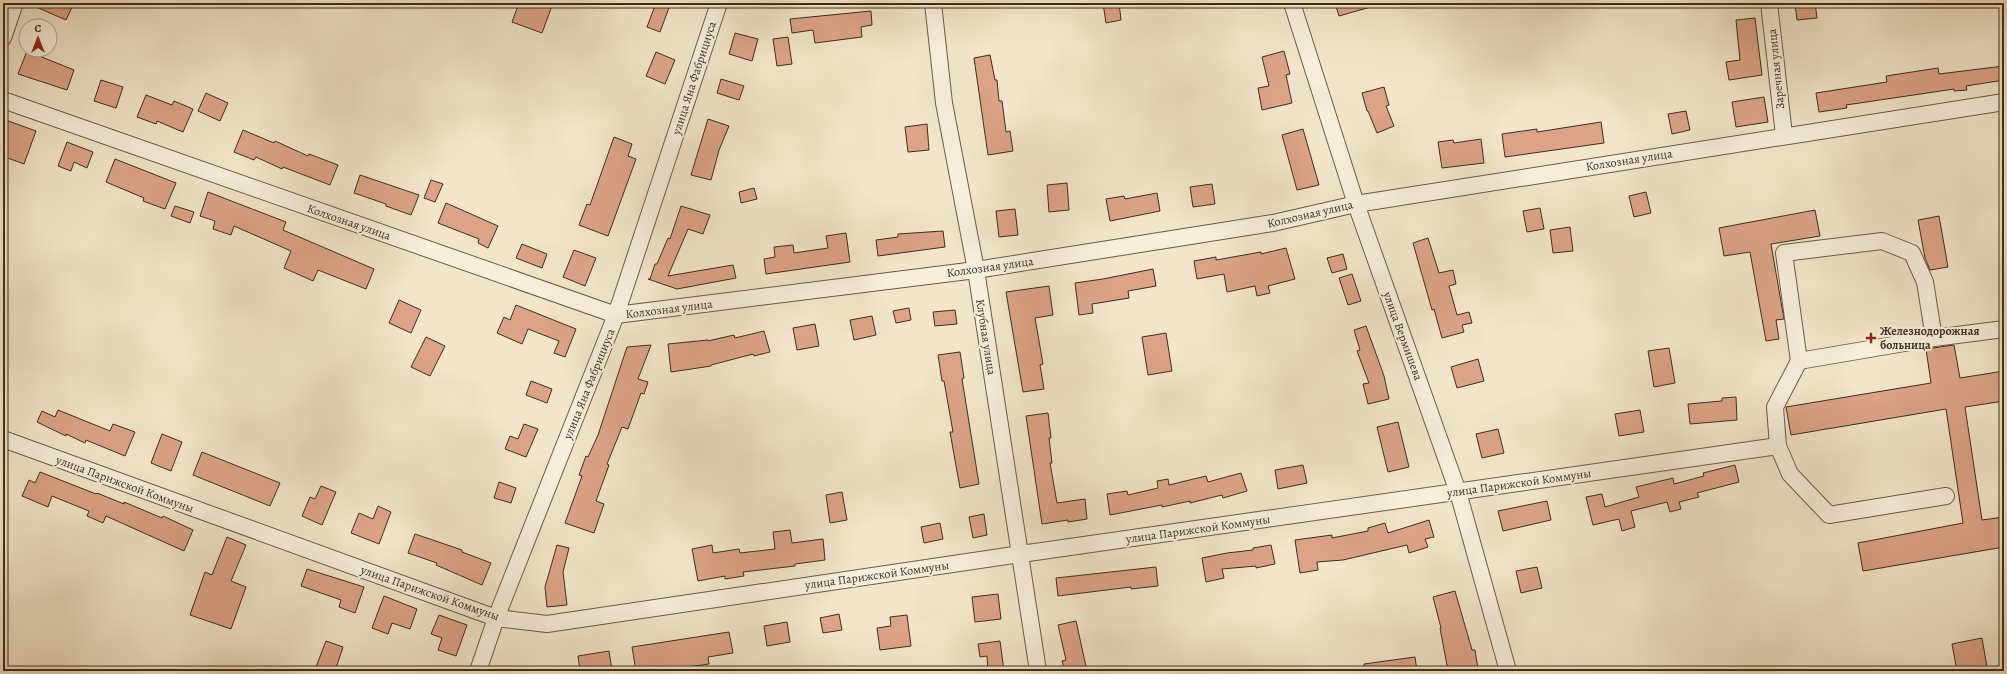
<svg xmlns="http://www.w3.org/2000/svg" width="2007" height="674" font-family="Alegreya,serif">
  <style>
    .building { fill: #dca386; stroke: #3e2e1e }
    .lines { fill: none; stroke-linecap: round; stroke-linejoin: round }
    .minor-casing { stroke: #6b5c49; stroke-width: 18 }
    .minor { stroke: #f7eedc; stroke-width: 16 }
    .poi-dot { fill: #8f2418; stroke: #f7eedc; stroke-width: 1.5 }
    .labels { text-anchor: middle; dominant-baseline: central; stroke-width: 4; stroke-linejoin: round; paint-order: stroke }
    .street-label { font-size: 12px; fill: #3e2e1e; stroke: #f7eedc }
    .poi-label { font-size: 12px; font-weight: bold; fill: #3e2e1e; stroke: #f7eedc; text-anchor: start }
  </style>
  <rect width="100%" height="100%" fill="#f2e5c9"/>
  <filter id="stains"><feTurbulence type="fractalNoise" baseFrequency=".005" numOctaves="4"/><feColorMatrix values="0 0 0 0 .2 0 0 0 0 .09 0 0 0 0 .02 0 0 0 .5 -.17"/></filter>
  <radialGradient id="worn" r=".72"><stop offset=".6" stop-color="#630" stop-opacity="0"/><stop offset="1" stop-color="#630" stop-opacity=".3"/></radialGradient>
  <g class="building">
    <polygon points="27,3 74,3 66,20"/>
    <polygon points="519,3 553,3 542,33 512,22"/>
    <polygon points="656,3 670,5 660,32 647,27"/>
    <polygon points="1103,3 1119,3 1121,20 1106,23"/>
    <polygon points="1335,3 1373,3 1374,6 1339,16"/>
    <polygon points="1795,3 1815,3 1817,18 1797,20"/>
    <polygon points="871,11 872,25 861,27 862,37 815,43 813,30 792,33 790,19"/>
    <polygon points="1755,18 1762,75 1729,80 1726,62 1740,60 1736,20"/>
    <polygon points="735,33 758,39 752,61 729,54"/>
    <polygon points="788,37 792,64 777,66 773,39"/>
    <polygon points="27,51 74,70 67,90 18,74"/>
    <polygon points="1284,51 1290,74 1286,75 1292,103 1262,110 1258,88 1269,86 1262,57"/>
    <polygon points="656,52 675,60 665,84 646,76"/>
    <polygon points="990,55 995,80 997,80 999,101 1002,101 1006,132 1010,131 1013,151 988,155 974,58"/>
    <polygon points="2004,66 2004,80 1966,86 1967,90 1954,91 1954,89 1846,105 1847,108 1819,112 1816,93 1887,82 1886,76 1938,68 1939,74"/>
    <polygon points="721,79 744,86 739,100 717,93"/>
    <polygon points="101,80 123,87 116,108 94,101"/>
    <polygon points="1384,87 1389,105 1386,106 1394,126 1377,133 1368,111 1367,111 1362,93"/>
    <polygon points="206,93 228,103 220,121 198,111"/>
    <polygon points="146,95 172,105 174,101 193,109 183,132 157,121 156,124 137,117"/>
    <polygon points="1764,97 1768,122 1736,127 1732,102"/>
    <polygon points="1686,111 1690,130 1672,134 1668,114"/>
    <polygon points="3,119 36,131 24,164 5,157 8,149 3,147"/>
    <polygon points="708,119 729,126 719,150 711,180 691,175"/>
    <polygon points="1601,122 1604,143 1505,157 1502,134 1537,129 1537,132"/>
    <polygon points="927,124 929,150 908,152 905,127"/>
    <polygon points="1303,129 1319,185 1297,190 1282,135"/>
    <polygon points="243,130 274,143 275,141 308,156 309,154 338,165 330,185 283,167 282,169 256,157 254,160 234,152"/>
    <polygon points="614,137 632,144 628,156 636,159 608,236 579,225 587,204 590,205"/>
    <polygon points="1481,139 1484,163 1442,168 1438,142 1453,140 1454,143"/>
    <polygon points="67,142 93,152 87,168 74,162 71,171 58,166"/>
    <polygon points="115,159 176,183 165,209 143,201 144,198 106,182"/>
    <polygon points="360,175 419,195 411,215 386,206 386,204 354,193"/>
    <polygon points="431,180 443,184 435,202 424,198"/>
    <polygon points="1067,183 1069,210 1049,212 1047,185"/>
    <polygon points="1212,184 1215,204 1193,207 1190,187"/>
    <polygon points="754,188 757,199 741,203 739,192"/>
    <polygon points="208,192 286,222 283,230 374,269 366,289 318,270 313,281 284,268 291,251 234,226 231,235 213,229 215,221 200,216"/>
    <polygon points="1646,192 1651,213 1634,217 1629,196"/>
    <polygon points="1157,193 1160,211 1110,221 1106,199 1124,196 1125,199"/>
    <polygon points="446,203 498,226 488,248 478,243 479,239 438,223"/>
    <polygon points="175,206 194,212 190,223 171,216"/>
    <polygon points="681,206 710,215 703,234 688,229 668,276 733,265 736,278 677,289 648,279 650,279 655,264 657,264 668,238 670,239"/>
    <polygon points="1540,208 1544,229 1527,232 1523,211"/>
    <polygon points="1015,209 1018,235 999,237 996,211"/>
    <polygon points="1815,210 1820,236 1771,244 1784,319 1776,320 1779,339 1766,341 1750,252 1724,256 1719,228"/>
    <polygon points="1939,216 1948,267 1930,270 1925,258 1918,220"/>
    <polygon points="1570,227 1573,251 1553,253 1550,230"/>
    <polygon points="943,231 945,247 878,256 876,240 898,237 898,234"/>
    <polygon points="846,233 850,262 766,274 764,259 775,257 774,247 793,245 794,253 828,248 826,236"/>
    <polygon points="1428,238 1439,273 1453,270 1456,284 1449,286 1457,315 1469,312 1472,323 1462,325 1464,332 1442,338 1434,309 1432,310 1413,243"/>
    <polygon points="522,244 547,254 542,268 516,258"/>
    <polygon points="1286,248 1295,279 1268,286 1270,293 1257,296 1255,286 1227,292 1224,274 1197,279 1194,261 1216,257 1216,260 1261,252 1261,254"/>
    <polygon points="574,250 596,258 585,286 563,277"/>
    <polygon points="1343,254 1347,269 1332,273 1327,258"/>
    <polygon points="1153,269 1156,286 1128,291 1129,298 1092,304 1093,313 1079,315 1075,283 1103,279"/>
    <polygon points="1352,274 1361,301 1348,305 1339,278"/>
    <polygon points="1049,286 1053,315 1035,318 1043,364 1040,365 1044,389 1023,392 1006,292"/>
    <polygon points="399,300 421,310 411,333 389,323"/>
    <polygon points="516,305 576,329 565,357 554,353 559,341 528,329 522,344 497,333 504,317 510,320"/>
    <polygon points="909,308 911,320 896,323 893,311"/>
    <polygon points="955,310 957,324 935,326 933,312"/>
    <polygon points="872,316 876,335 854,340 850,320"/>
    <polygon points="815,324 819,346 797,350 793,328"/>
    <polygon points="1366,326 1384,376 1389,399 1368,404 1363,384 1369,383 1357,351 1360,350 1354,330"/>
    <polygon points="764,331 770,352 754,356 753,354 711,365 711,366 671,372 668,344 708,340 708,341 734,335 735,338"/>
    <polygon points="1166,333 1172,371 1148,375 1142,337"/>
    <polygon points="426,337 445,346 430,376 411,367"/>
    <polygon points="651,345 638,379 648,382 644,394 641,393 628,429 622,427 607,464 609,465 596,501 604,504 594,533 565,523 582,476 579,475 586,456 588,457 598,435 627,347"/>
    <polygon points="1954,345 1960,378 2004,371 2004,401 1965,407 1982,520 2004,517 2004,547 1863,571 1858,543 1963,523 1946,409 1791,435 1786,407 1931,383 1926,349"/>
    <polygon points="1669,348 1675,383 1654,387 1648,351"/>
    <polygon points="960,352 964,378 962,379 979,484 960,488 950,432 953,432 944,381 942,381 938,355"/>
    <polygon points="1478,359 1484,381 1457,388 1451,367"/>
    <polygon points="531,381 552,389 547,403 526,395"/>
    <polygon points="1736,397 1737,420 1690,424 1688,404 1722,401 1722,398"/>
    <polygon points="58,410 110,431 113,424 135,432 125,456 86,440 85,443 66,434 66,436 37,422 42,411 55,417"/>
    <polygon points="1640,410 1644,432 1619,436 1615,414"/>
    <polygon points="1048,413 1051,438 1049,438 1052,463 1050,463 1057,503 1085,499 1087,519 1068,522 1068,520 1042,524 1026,416"/>
    <polygon points="1398,422 1409,467 1388,472 1377,427"/>
    <polygon points="524,424 538,429 526,457 505,449 510,436 518,439"/>
    <polygon points="1498,429 1504,453 1482,458 1476,434"/>
    <polygon points="162,434 182,442 171,471 151,463"/>
    <polygon points="202,452 280,483 270,506 193,475"/>
    <polygon points="1303,465 1307,483 1278,489 1275,470"/>
    <polygon points="1735,465 1739,482 1697,493 1699,497 1679,502 1681,509 1670,512 1667,502 1631,511 1635,527 1622,531 1619,519 1593,525 1586,497 1602,494 1605,507 1639,497 1636,487 1673,478 1674,484 1704,476 1703,473"/>
    <polygon points="40,472 96,494 97,493 124,504 124,502 162,518 163,516 193,530 184,551 106,516 103,523 87,516 89,511 52,496 48,507 22,496 29,480 35,483"/>
    <polygon points="1241,473 1247,491 1223,498 1222,495 1190,503 1190,501 1162,507 1162,505 1110,515 1107,494 1127,491 1128,495 1158,488 1157,481 1168,479 1169,485 1206,476 1208,482"/>
    <polygon points="499,482 516,488 511,503 494,498"/>
    <polygon points="321,486 336,492 322,525 302,516 310,497 315,499"/>
    <polygon points="842,492 847,520 830,523 826,495"/>
    <polygon points="1547,501 1551,520 1503,531 1498,511"/>
    <polygon points="378,506 391,512 379,544 351,533 359,513 373,519"/>
    <polygon points="984,514 987,535 973,538 969,517"/>
    <polygon points="1429,520 1434,537 1425,539 1428,547 1409,553 1407,545 1343,560 1317,562 1318,570 1300,573 1295,540 1332,535 1332,538 1368,531 1368,528 1385,523 1388,533"/>
    <polygon points="940,523 943,539 924,543 921,527"/>
    <polygon points="790,530 792,543 823,539 825,560 795,564 795,566 743,572 744,576 725,579 725,576 698,581 692,549 712,545 713,553 739,549 740,553 775,549 773,532"/>
    <polygon points="415,534 462,550 462,552 491,563 482,585 436,565 437,563 408,553"/>
    <polygon points="227,537 246,545 231,581 246,587 231,629 190,615 205,572 212,575"/>
    <polygon points="557,545 569,548 563,572 567,605 547,607 545,587"/>
    <polygon points="1271,545 1275,564 1256,568 1256,566 1222,569 1224,578 1206,582 1202,558 1227,553 1253,550 1253,548"/>
    <polygon points="1156,567 1158,586 1131,589 1131,587 1058,596 1056,578"/>
    <polygon points="1537,567 1542,588 1521,593 1516,571"/>
    <polygon points="307,569 364,587 355,613 339,607 341,600 301,586"/>
    <polygon points="1455,591 1472,650 1475,650 1478,669 1466,671 1448,671 1440,628 1441,628 1433,597"/>
    <polygon points="998,594 1001,619 975,622 972,597"/>
    <polygon points="384,596 417,609 410,629 392,623 388,634 372,628"/>
    <polygon points="839,614 842,630 823,633 820,618"/>
    <polygon points="439,615 467,625 456,656 438,650 442,638 431,634"/>
    <polygon points="907,615 911,646 880,650 877,628 891,626 890,617"/>
    <polygon points="1076,621 1087,671 1065,671 1062,661 1066,660 1058,625"/>
    <polygon points="787,622 790,642 767,646 764,626"/>
    <polygon points="729,632 733,653 708,657 709,664 687,667 688,671 676,671 676,668 652,671 636,671 632,647"/>
    <polygon points="1982,638 1987,667 1957,671 1952,644"/>
    <polygon points="326,641 343,647 335,671 325,671 316,667"/>
    <polygon points="1000,641 1004,671 988,671 987,656 980,657 978,644"/>
    <polygon points="609,651 612,671 580,671 578,656"/>
    <polygon points="1415,657 1417,671 1364,671 1364,664"/>
  </g>
  <g class="lines">
    <defs>
      <g id="minor">
        <polyline points="933,3 944,103 976,270 1038,671"/>
        <polyline points="1292,3 1356,204 1458,492 1508,671"/>
        <polyline points="1769,3 1784,135"/>
        <polyline points="3,38 15,3"/>
        <polyline points="3,100 616,315 976,270 1273,223 1356,204 2004,102"/>
        <polyline points="1799,361 1784,253 1882,241 1912,253 1925,282 1934,338"/>
        <polyline points="3,439 496,618 547,624 1021,554 1778,446"/>
        <polyline points="1946,496 1829,515 1790,474 1778,446 1775,407 1799,361 1934,338 2004,329"/>
        <polyline points="478,671 496,618 616,315 719,3"/>
      </g>
    </defs>
    <use href="#minor" class="minor-casing"/>
    <use href="#minor" class="minor"/>
  </g>
  <path class="poi-dot" d="M1869 332h4v4h4v4h-4v4h-4v-4h-4v-4h4z"/>
  <g class="labels">
    <g class="street-label">
      <text transform="translate(1776 69) rotate(-96)">Заречная улица</text>
      <text transform="translate(694 78) rotate(-72)">улица Яна Фабрициуса</text>
      <text transform="translate(1629 160) rotate(-9)">Колхозная улица</text>
      <text transform="translate(1310 214) rotate(-13)">Колхозная улица</text>
      <text transform="translate(349 222) rotate(19)">Колхозная улица</text>
      <text transform="translate(990 267) rotate(-8)">Колхозная улица</text>
      <text transform="translate(669 309) rotate(-7)">Колхозная улица</text>
      <text transform="translate(1403 336) rotate(70)">улица Вермишева</text>
      <text transform="translate(986 337) rotate(81)">Клубная улица</text>
      <text transform="translate(589 384) rotate(-68)">улица Яна Фабрициуса</text>
      <text transform="translate(1519 483) rotate(-8)">улица Парижской Коммуны</text>
      <text transform="translate(125 484) rotate(20)">улица Парижской Коммуны</text>
      <text transform="translate(1198 529) rotate(-8)">улица Парижской Коммуны</text>
      <text transform="translate(877 575) rotate(-8)">улица Парижской Коммуны</text>
      <text transform="translate(430 593) rotate(19)">улица Парижской Коммуны</text>
    </g>
    <g class="poi-label">
      <text x="1880" y="331">Железнодорожная<tspan x="1880" dy="14">больница</tspan></text>
    </g>
  </g>
  <rect width="2007" height="674" fill="none" stroke="#f2e5c9" stroke-width="16"/>
  <rect x="4" y="4" width="1999" height="666" fill="none" stroke="#3e2e1e" stroke-width="2"/>
  <rect x="8" y="8" width="1991" height="658" fill="none" stroke="#3e2e1e"/>
  <g transform="translate(38 38)"><circle r="19" fill="#f7eedc" stroke="#ada190"/>
  <path d="M0-3L7 15L0 10L-7 15Z" fill="#8f2418"/>
  <text y="-6" font-size="11" font-weight="bold" text-anchor="middle" fill="#3e2e1e">С</text>
  </g>
  <rect width="100%" height="100%" filter="url(#stains)"/>
  <rect width="100%" height="100%" fill="url(#worn)"/>
</svg>
